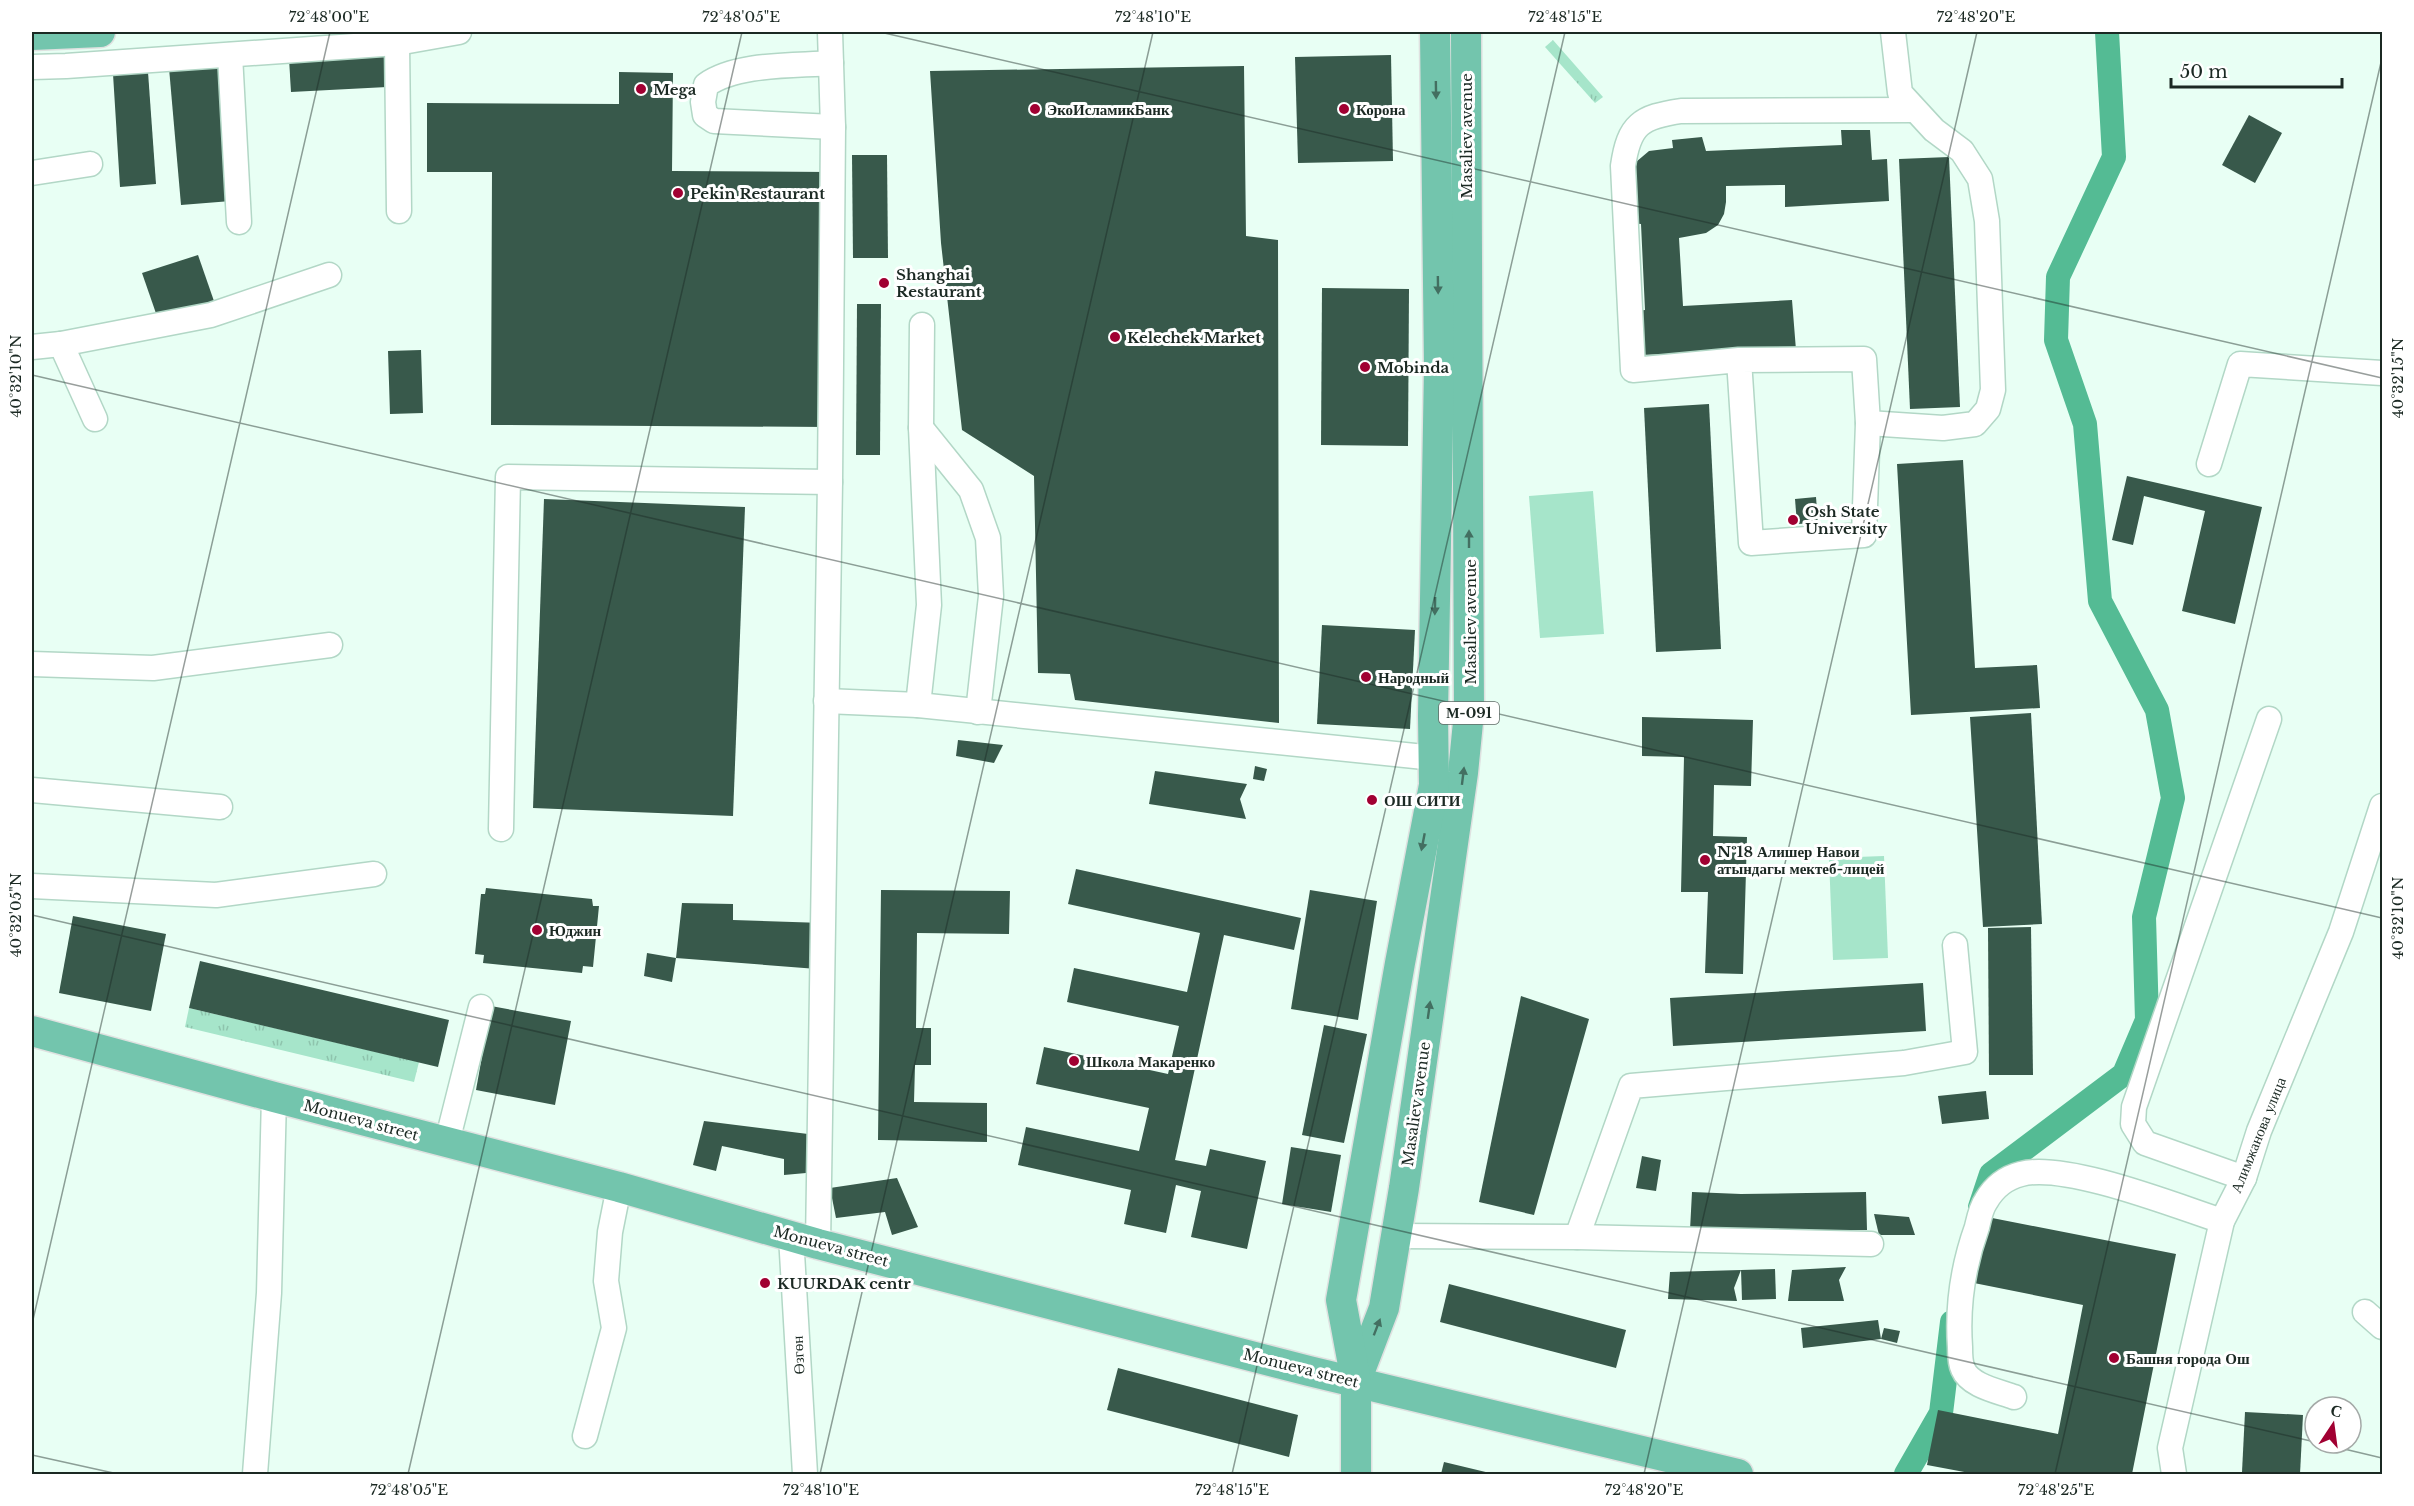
<svg xmlns="http://www.w3.org/2000/svg" width="2414" height="1506" font-family="'Libre Baskerville',serif">
  <style>
    .grass { fill: url(#grass-tufts) }
    .pitch { fill: #a6e5ca }
    .lines { fill: none; stroke-linecap: round; stroke-linejoin: round }
    .canal { stroke: #54bb94; stroke-width: 24 }
    .building { fill: #38594b }
    .minor-casing { stroke: #b2d7c6; stroke-width: 27 }
    .major-casing { stroke: #dfe1e0; stroke-width: 33 }
    .minor { stroke: #fff; stroke-width: 24 }
    .major { stroke: #73c5ad; stroke-width: 30 }
    .oneway { fill: #436f61 }
    .ticks { fill: none; stroke: #1b2923; stroke-width: 1.5; stroke-opacity: 0.45 }
    .poi-dot { fill: #a10032; stroke: #fff; stroke-width: 2 }
    .labels { text-anchor: middle; dominant-baseline: central; stroke-width: 6; stroke-linejoin: round; paint-order: stroke }
    .shield { fill: #fff; stroke: #5f6965; stroke-width: 1.5 }
    .shield-label { font-size: 14px; font-weight: bold; fill: #1b2923 }
    .poi-label { font-size: 15px; font-weight: bold; fill: #1b2923; stroke: #fff; text-anchor: start }
    .street-label { font-size: 15px; fill: #1b2923; stroke: #fff }
    .neatline { fill: none; stroke: #1b2923; stroke-width: 2 }
    .ticks-label { font-size: 15px; text-anchor: middle; fill: #1b2923 }
  </style>
  <defs>
    <pattern id="grass-tufts" width="24" height="20" patternUnits="userSpaceOnUse" patternTransform="scale(1.5)"><rect width="24" height="20" fill="#a6e5ca"/><path d="M3 7l-1-3M5 7V3M7 7l1-3M15 17l-1-3M17 17v-4M19 17l1-3" fill="none" stroke="#8ec4ad"/></pattern>
  </defs>
  <rect width="100%" height="100%" fill="#e8fff4"/>
  <g class="grass">
    <polygon points="1553,40 1603,97 1595,103 1545,47"/>
    <polygon points="189,1008 419,1062 414,1082 185,1027"/>
  </g>
  <g class="pitch">
    <polygon points="1593,491 1604,634 1540,638 1529,496"/>
    <polygon points="1884,856 1888,958 1833,960 1829,858"/>
  </g>
  <g class="lines">
    <g class="canal">
      <polyline points="1980,1207 1991,1174 2124,1074 2147,1020 2144,917 2173,798 2157,710 2100,601 2085,424 2056,340 2058,277 2114,157 2107,32"/>
      <polyline points="1906,1474 1941,1413 1952,1322"/>
    </g>
  </g>
  <g class="building">
    <polygon points="385,54 387,87 291,92 289,59"/>
    <polygon points="1391,55 1393,161 1298,163 1295,57"/>
    <polygon points="218,63 231,201 181,205 169,68"/>
    <polygon points="1244,66 1246,236 1278,240 1279,723 1075,700 1070,674 1038,673 1034,476 962,430 941,243 930,71"/>
    <polygon points="148,72 156,184 120,187 113,74"/>
    <polygon points="619,72 673,73 672,171 828,172 827,427 491,425 492,172 427,172 427,103 619,104"/>
    <polygon points="2249,115 2282,133 2255,183 2222,165"/>
    <polygon points="1841,130 1870,130 1872,160 1887,159 1889,201 1785,207 1785,185 1726,186 1726,202 1724,214 1718,225 1706,233 1679,238 1683,306 1792,300 1796,350 1638,355 1636,311 1645,310 1641,224 1629,223 1629,198 1636,162 1649,151 1673,148 1672,140 1702,137 1706,151 1842,145"/>
    <polygon points="852,155 887,155 888,258 853,258"/>
    <polygon points="1949,157 1960,407 1910,409 1899,159"/>
    <polygon points="198,255 215,304 159,322 142,273"/>
    <polygon points="1322,288 1409,289 1408,446 1321,445"/>
    <polygon points="857,304 881,304 880,455 856,455"/>
    <polygon points="421,350 423,413 390,414 388,351"/>
    <polygon points="1709,404 1721,649 1656,652 1644,408"/>
    <polygon points="1963,460 1975,668 2037,665 2040,708 1911,715 1897,464"/>
    <polygon points="2127,476 2262,507 2235,624 2182,611 2205,511 2144,496 2133,545 2112,540"/>
    <polygon points="1816,497 1818,523 1797,524 1795,499"/>
    <polygon points="544,499 745,507 733,816 533,808"/>
    <polygon points="1322,625 1415,630 1410,729 1317,724"/>
    <polygon points="2031,713 2042,924 1983,927 1970,717"/>
    <polygon points="1642,717 1753,720 1751,786 1714,785 1713,836 1747,837 1743,974 1705,973 1708,892 1681,892 1684,757 1642,756"/>
    <polygon points="958,740 1003,745 994,763 956,756"/>
    <polygon points="1255,766 1267,769 1264,781 1253,779"/>
    <polygon points="1155,771 1247,784 1240,799 1246,819 1149,804"/>
    <polygon points="1076,869 1301,918 1294,950 1224,935 1175,1160 1206,1166 1210,1149 1266,1161 1247,1249 1191,1237 1201,1191 1176,1185 1166,1233 1124,1224 1131,1190 1018,1165 1026,1127 1139,1151 1149,1108 1036,1084 1044,1047 1168,1074 1179,1026 1067,1002 1074,968 1187,992 1200,933 1068,904"/>
    <polygon points="486,888 592,899 593,906 599,906 593,967 583,966 582,973 483,963 484,955 475,954 481,894 485,894"/>
    <polygon points="881,890 1010,891 1009,934 917,933 916,1028 931,1028 931,1065 915,1065 914,1102 987,1103 987,1142 878,1140"/>
    <polygon points="1310,890 1377,901 1358,1020 1291,1009"/>
    <polygon points="682,903 733,904 733,920 823,923 817,969 676,958 672,982 644,976 647,953 676,958"/>
    <polygon points="73,916 166,934 151,1011 59,993"/>
    <polygon points="2031,927 2033,1075 1989,1075 1988,928"/>
    <polygon points="200,961 449,1020 438,1067 189,1008"/>
    <polygon points="1923,983 1926,1031 1673,1046 1670,998"/>
    <polygon points="1521,996 1589,1019 1534,1215 1479,1202"/>
    <polygon points="491,1006 571,1021 555,1105 476,1090"/>
    <polygon points="1324,1025 1367,1034 1344,1143 1302,1135"/>
    <polygon points="1986,1091 1989,1119 1942,1124 1938,1096"/>
    <polygon points="704,1121 808,1134 806,1173 784,1175 784,1159 722,1146 716,1171 693,1165"/>
    <polygon points="1291,1147 1341,1155 1331,1212 1282,1204"/>
    <polygon points="1642,1156 1661,1160 1656,1191 1636,1188"/>
    <polygon points="897,1178 918,1227 892,1235 885,1212 836,1218 830,1188"/>
    <polygon points="1692,1192 1741,1194 1866,1192 1867,1230 1690,1230"/>
    <polygon points="1874,1214 1909,1217 1915,1235 1879,1235"/>
    <polygon points="1982,1216 2176,1254 2132,1474 1975,1474 1927,1465 1938,1410 2058,1434 2083,1305 1969,1282"/>
    <polygon points="1846,1267 1839,1280 1844,1301 1788,1301 1792,1270"/>
    <polygon points="1775,1269 1776,1299 1742,1300 1741,1270"/>
    <polygon points="1741,1270 1734,1288 1737,1301 1668,1299 1670,1272"/>
    <polygon points="1449,1284 1626,1330 1616,1368 1440,1322"/>
    <polygon points="1878,1320 1881,1339 1803,1348 1801,1328"/>
    <polygon points="1884,1328 1900,1331 1897,1343 1881,1339"/>
    <polygon points="1118,1368 1298,1415 1289,1457 1107,1410"/>
    <polygon points="2245,1412 2303,1415 2300,1474 2242,1472"/>
    <polygon points="1444,1462 1494,1474 1441,1474"/>
  </g>
  <g class="lines">
    <defs>
      <g id="minor">
        <polyline points="397,43 399,211"/>
        <polyline points="230,55 239,222"/>
        <path d="M831,63C794,66 737,63 706,85L703,102L705,115L714,121L833,127"/>
        <polyline points="32,67 66,66 397,43 459,32"/>
        <polyline points="32,173 90,164"/>
        <polyline points="61,344 95,419"/>
        <polyline points="32,347 61,344 211,315 329,275"/>
        <path d="M1739,360L1864,359L1868,423L1864,535L1751,543L1739,360L1633,370L1623,166C1629,124 1641,117 1681,111L1914,110"/>
        <polyline points="1868,423 1943,428 1975,424 1988,409 1993,390 1987,221 1980,179 1962,151 1934,130 1900,93 1893,32"/>
        <polyline points="921,428 971,490 988,538 991,596 978,712"/>
        <polyline points="2209,464 2240,364 2382,373"/>
        <polyline points="32,664 153,668 330,645"/>
        <polyline points="826,701 918,705 1434,758"/>
        <polyline points="918,705 929,605 921,428 922,325"/>
        <polyline points="32,790 220,807"/>
        <polyline points="501,829 508,477 830,482"/>
        <polyline points="32,886 216,895 374,874"/>
        <polyline points="447,1142 481,1007"/>
        <polyline points="2244,1178 2145,1143 2133,1124 2134,1107 2269,719"/>
        <polyline points="791,1236 805,1474"/>
        <polyline points="1396,1236 1577,1237 1871,1244"/>
        <polyline points="1577,1237 1631,1086 1904,1063 1965,1052 1955,945"/>
        <polyline points="818,1244 830,482 833,127 830,32"/>
        <polyline points="2365,1312 2382,1327"/>
        <path d="M2014,1397C1998,1391 1970,1386 1963,1369C1960,1363 1960,1354 1960,1347C1957,1305 1963,1266 1977,1227C1979,1218 1981,1208 1986,1201C1994,1187 2005,1178 2021,1174C2065,1162 2176,1206 2222,1221"/>
        <polyline points="585,1436 614,1328 606,1281 610,1232 619,1187"/>
        <polyline points="255,1474 269,1293 274,1097"/>
        <polyline points="2174,1474 2170,1448 2222,1221 2244,1178 2259,1131 2341,932 2382,806"/>
      </g>
      <g id="major">
        <polyline points="32,35 100,32"/>
        <polyline points="32,1031 274,1097 619,1187 818,1244 1309,1371 1738,1474"/>
        <polyline points="1356,1381 1384,1308 1404,1188 1463,773 1469,712 1466,32"/>
        <polyline points="1356,1474 1356,1381 1341,1300 1400,963 1434,785 1433,716 1439,367 1435,32"/>
      </g>
    </defs>
    <use href="#minor" class="minor-casing"/>
    <use href="#major" class="major-casing"/>
    <use href="#minor" class="minor"/>
    <use href="#major" class="major"/>
  </g>
  <defs><path id="oneway-solid" d="M-6-.8H1V-3.2L6.5 0L1 3.2V.8H-6Z" transform="scale(1.5)"/></defs>
  <g class="oneway">
    <use href="#oneway-solid" transform="translate(1436 90) rotate(89)"/>
    <use href="#oneway-solid" transform="translate(1438 285) rotate(89)"/>
    <use href="#oneway-solid" transform="translate(1469 539) rotate(-90)"/>
    <use href="#oneway-solid" transform="translate(1435 606) rotate(91)"/>
    <use href="#oneway-solid" transform="translate(1463 776) rotate(-83)"/>
    <use href="#oneway-solid" transform="translate(1423 842) rotate(101)"/>
    <use href="#oneway-solid" transform="translate(1429 1010) rotate(-82)"/>
    <use href="#oneway-solid" transform="translate(1377 1327) rotate(-69)"/>
  </g>
  <path class="ticks" d="M880,32L2382,378M32,375L2382,918M32,915L2315,1442M32,1324L330,32M2319,1443L2382,1458M32,1455L118,1474M408,1474L742,32M820,1474L1153,32M1232,1474L1565,32M1644,1474L1977,32M2055,1474L2382,58"/>
  <g class="poi-dot">
    <circle cx="641" cy="89" r="6"/>
    <circle cx="1035" cy="109" r="6"/>
    <circle cx="1344" cy="109" r="6"/>
    <circle cx="678" cy="193" r="6"/>
    <circle cx="884" cy="283" r="6"/>
    <circle cx="1115" cy="337" r="6"/>
    <circle cx="1365" cy="367" r="6"/>
    <circle cx="1793" cy="520" r="6"/>
    <circle cx="1366" cy="677" r="6"/>
    <circle cx="1372" cy="800" r="6"/>
    <circle cx="1705" cy="860" r="6"/>
    <circle cx="537" cy="930" r="6"/>
    <circle cx="1074" cy="1061" r="6"/>
    <circle cx="765" cy="1283" r="6"/>
    <circle cx="2114" cy="1358" r="6"/>
  </g>
  <g class="labels">
    <rect class="shield" x="1439" y="702" width="60" height="22" rx="4.5"/>
    <g class="shield-label">
      <text x="1469" y="713">М-091</text>
    </g>
    <g class="poi-label">
      <text x="653" y="89">Mega</text>
      <text x="1047" y="109">ЭкоИсламикБанк</text>
      <text x="1356" y="109">Корона</text>
      <text x="690" y="193">Pekin Restaurant</text>
      <text x="896" y="274">Shanghai<tspan x="896" dy="17">Restaurant</tspan></text>
      <text x="1127" y="337">Kelechek Market</text>
      <text x="1377" y="367">Mobinda</text>
      <text x="1805" y="511">Osh State<tspan x="1805" dy="17">University</tspan></text>
      <text x="1378" y="677">Народный</text>
      <text x="1384" y="800">ОШ СИТИ</text>
      <text x="1717" y="851">№18 Алишер Навои<tspan x="1717" dy="17">атындагы мектеб-лицей</tspan></text>
      <text x="549" y="930">Юджин</text>
      <text x="1086" y="1061">Школа Макаренко</text>
      <text x="777" y="1283">KUURDAK centr</text>
      <text x="2126" y="1358">Башня города Ош</text>
    </g>
    <g class="street-label">
      <text transform="translate(1466 136) rotate(-90)">Masaliev avenue</text>
      <text transform="translate(1470 622) rotate(-90)">Masaliev avenue</text>
      <text transform="translate(1416 1104) rotate(-82)">Masaliev avenue</text>
      <text transform="translate(361 1120) rotate(15)">Monueva street</text>
      <text transform="translate(2258 1135) rotate(-68)">Алимжанова улица</text>
      <text transform="translate(831 1246) rotate(15)">Monueva street</text>
      <text transform="translate(798 1355) rotate(-93)">Өзгөн</text>
      <text transform="translate(1301 1368) rotate(14)">Monueva street</text>
    </g>
  </g>
  <rect width="2414" height="1506" fill="none" stroke="#ffffff" stroke-width="66"/>
  <g transform="translate(2333 1425) rotate(13)"><circle r="28" fill="#ffffff" stroke="#a4a9a7" stroke-width="1.5"/>
  <path d="M0-4.5L10 22L0 15L-10 22Z" fill="#a10032"/>
  <text y="-9" font-size="16" font-weight="bold" text-anchor="middle" fill="#1b2923">С</text>
  </g>
  <path d="M2171 78v9h171v-9" fill="none" stroke="#1b2923" stroke-width="3"/>
  <text x="2180" y="78" font-size="18" fill="#1b2923" stroke="#ffffff" stroke-width="4.5" paint-order="stroke">50 m</text>
  <rect x="33" y="33" width="2348" height="1440" class="neatline"/>
  <g class="ticks-label">
    <text x="329" y="22">72°48'00"E</text>
    <text x="741" y="22">72°48'05"E</text>
    <text x="1153" y="22">72°48'10"E</text>
    <text x="1565" y="22">72°48'15"E</text>
    <text x="1976" y="22">72°48'20"E</text>
    <text transform="translate(16 376) rotate(-90)" y="5">40°32'10"N</text>
    <text transform="translate(2398 378) rotate(-90)" y="5">40°32'15"N</text>
    <text transform="translate(16 915) rotate(-90)" y="5">40°32'05"N</text>
    <text transform="translate(2398 918) rotate(-90)" y="5">40°32'10"N</text>
    <text x="409" y="1495">72°48'05"E</text>
    <text x="821" y="1495">72°48'10"E</text>
    <text x="1232" y="1495">72°48'15"E</text>
    <text x="1644" y="1495">72°48'20"E</text>
    <text x="2056" y="1495">72°48'25"E</text>
  </g>
</svg>
